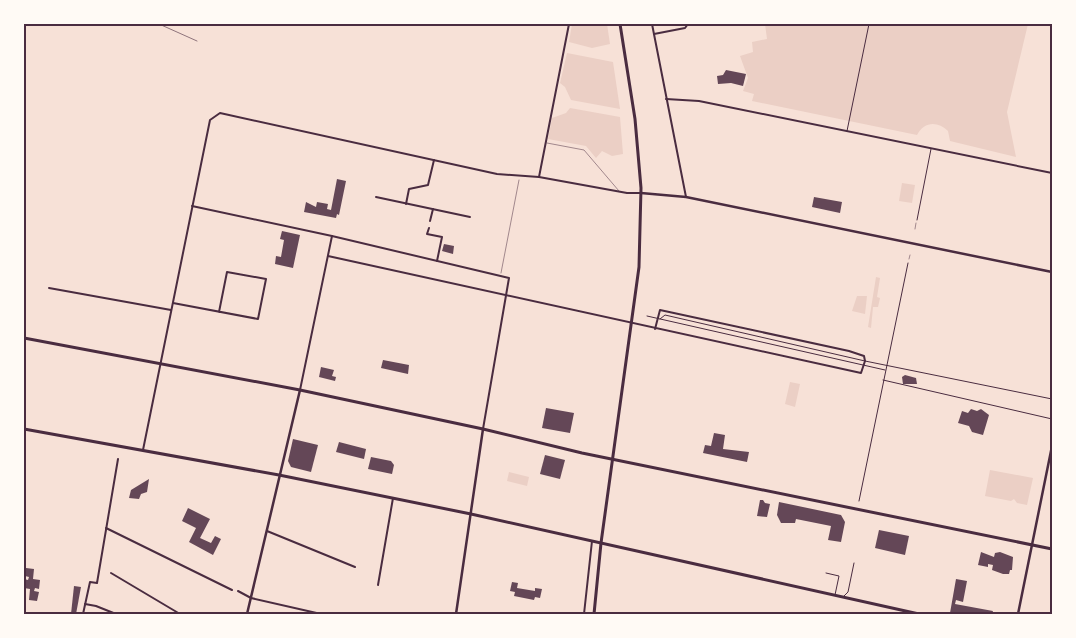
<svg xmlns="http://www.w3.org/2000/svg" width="1076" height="638" font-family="'Sofia Sans Condensed',sans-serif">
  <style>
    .green { fill: #ebcfc5 }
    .building { fill: #644757 }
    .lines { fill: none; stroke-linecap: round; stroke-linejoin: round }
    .path { stroke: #4a2c40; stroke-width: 0.5 }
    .service { stroke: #4a2c40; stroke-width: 0.5 }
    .pedestrian { stroke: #4a2c40; stroke-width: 1 }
    .minor { stroke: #4a2c40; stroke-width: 2 }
    .tertiary { stroke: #4a2c40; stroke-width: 2.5 }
    .secondary { stroke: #4a2c40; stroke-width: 2.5 }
    .primary { stroke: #4a2c40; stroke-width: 3 }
    .rail { stroke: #8f747c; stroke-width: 1 }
    .neatline { fill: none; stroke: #4a2c40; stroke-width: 2 }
  </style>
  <rect width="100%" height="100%" fill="#f7e1d7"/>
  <g class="green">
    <polygon points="572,24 607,24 610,44 592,48 569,42"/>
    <path d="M765,24H1028L1007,112L1016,157L950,141L948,131C938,121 924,121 917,135L752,101L754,94L743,91L748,78L740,56L753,52L752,42L767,39Z"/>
    <polygon points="567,53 613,62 620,109 571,100 565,87 560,83"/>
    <polygon points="570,108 620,117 623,154 612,156 602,151 596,158 586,146 548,139 552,118 566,113"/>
    <polygon points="902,183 915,185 912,203 899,201"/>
    <polygon points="876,277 880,278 877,297 880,298 878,307 873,307 871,328 868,327"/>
    <polygon points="857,296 867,296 865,314 852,311"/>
    <polygon points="790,382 800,384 795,407 785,404"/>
    <polygon points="990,470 1033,478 1027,505 1017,503 1014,499 1011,501 985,496"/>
    <polygon points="509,472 529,477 527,486 507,481"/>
  </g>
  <g class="building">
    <polygon points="726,70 746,74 743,86 731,83 718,84 717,76 723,75"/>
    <polygon points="337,179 346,181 339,215 337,214 336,218 304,212 306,202 316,207 317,202 328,204 327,209 331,210"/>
    <polygon points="814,197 842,202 840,213 812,207"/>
    <polygon points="282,231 300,235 293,268 275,264 276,256 281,257 284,240 280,239"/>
    <polygon points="444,244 454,246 453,254 442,251"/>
    <polygon points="383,360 409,365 408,374 381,368"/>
    <polygon points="321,367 334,370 332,376 336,377 335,381 319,377"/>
    <polygon points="905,375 916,378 917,384 903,384 902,377"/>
    <polygon points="546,408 574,413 570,433 542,428"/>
    <polygon points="971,409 977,411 981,409 989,415 983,435 972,432 969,426 958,423 962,411 968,413"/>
    <polygon points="714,433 725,435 723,449 749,452 747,462 703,453 705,445 711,446"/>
    <polygon points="293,439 318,445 311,472 291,467 288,461"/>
    <polygon points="339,442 366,449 364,459 336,452"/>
    <polygon points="545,455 565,460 560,479 540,474"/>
    <polygon points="371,457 391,461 394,465 392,474 368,469"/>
    <polygon points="149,479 147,492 141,494 139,499 129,498 131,490"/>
    <polygon points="760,500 763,500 765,503 770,504 767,517 757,516"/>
    <polygon points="779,502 841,515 845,522 841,542 828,540 831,526 796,519 795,523 781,523 777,515"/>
    <polygon points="188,508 210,519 200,538 211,543 215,536 221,539 213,555 189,542 196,528 182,521"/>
    <polygon points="879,530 909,536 905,555 875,548"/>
    <polygon points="981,552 994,557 995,553 1000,552 1013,557 1012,570 1010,570 1009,574 1003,574 992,570 993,565 988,564 988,567 978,565"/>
    <polygon points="26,568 34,569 33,579 40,580 39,589 35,588 34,591 39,592 37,601 29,600 30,589 24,588 24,579 28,580 29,577 25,576"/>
    <polygon points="956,579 967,581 963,602 956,600 955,604 993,611 992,614 950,613"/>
    <polygon points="512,582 518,583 517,588 535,591 535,588 542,589 540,598 535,597 534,600 514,596 515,592 510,591"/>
    <polygon points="74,586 81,587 76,614 71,614"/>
  </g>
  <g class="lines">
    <g class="path">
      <polyline points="915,229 916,223"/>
      <polyline points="909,259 910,255"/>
      <polyline points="501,273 519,180"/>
    </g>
    <polyline class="service" points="547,143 584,150 619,191"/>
    <g class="pedestrian">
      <polyline points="847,131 869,24"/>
      <polyline points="917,220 931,149"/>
      <polyline points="647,316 885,370"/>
      <polyline points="660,319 665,315 865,361 1052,399"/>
      <polyline points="883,380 1052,419"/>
      <polyline points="859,501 908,263"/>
      <polyline points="826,573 839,576 835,595"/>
      <polyline points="843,597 848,592 854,563"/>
    </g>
    <g class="minor">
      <polyline points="652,24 686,197"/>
      <polyline points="654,34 685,28 688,24"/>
      <polyline points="666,99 699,101 1052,173"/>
      <polyline points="539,177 569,24"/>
      <polyline points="376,197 470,217"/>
      <polyline points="406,204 409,189 428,185 434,160"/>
      <polyline points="192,206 332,236 509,278 483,429"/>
      <polyline points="430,221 433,209"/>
      <polyline points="429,228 427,234 442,237 437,261"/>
      <polyline points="328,256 861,373 865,361 864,356 849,351 660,310 655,329"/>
      <polyline points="49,288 171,310"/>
      <polyline points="173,303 258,319 266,279 227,272 219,312"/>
      <polyline points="300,390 332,236"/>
      <polyline points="143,450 210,120 220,113 497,174 539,177 627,193 640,193"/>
      <polyline points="106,528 232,590"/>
      <polyline points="267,531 355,567"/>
      <polyline points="111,573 180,614"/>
      <polyline points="378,585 393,498"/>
      <polyline points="238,591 251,598 321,614"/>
      <polyline points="85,604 96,606 116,614"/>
      <polyline points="83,614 90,582 97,583 118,459"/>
      <polyline points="584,614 592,541"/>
    </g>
    <g class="tertiary">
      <polyline points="247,614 300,390"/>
      <polyline points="456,614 483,429"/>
    </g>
    <g class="secondary">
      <polyline points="641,193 686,197 1052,272"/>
      <polyline points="1018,614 1052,446"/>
    </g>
    <g class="primary">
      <polyline points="24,338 300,390 483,429 582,453 1052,549"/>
      <polyline points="24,429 279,475 471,514 919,614"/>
      <polyline points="594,614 601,543 639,267 641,188 635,119 620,24"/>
    </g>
    <polyline class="rail" points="159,24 197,41"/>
  </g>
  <rect width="1076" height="638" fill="none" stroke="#fffaf5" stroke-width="50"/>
  <rect x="25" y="25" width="1026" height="588" class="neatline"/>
</svg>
